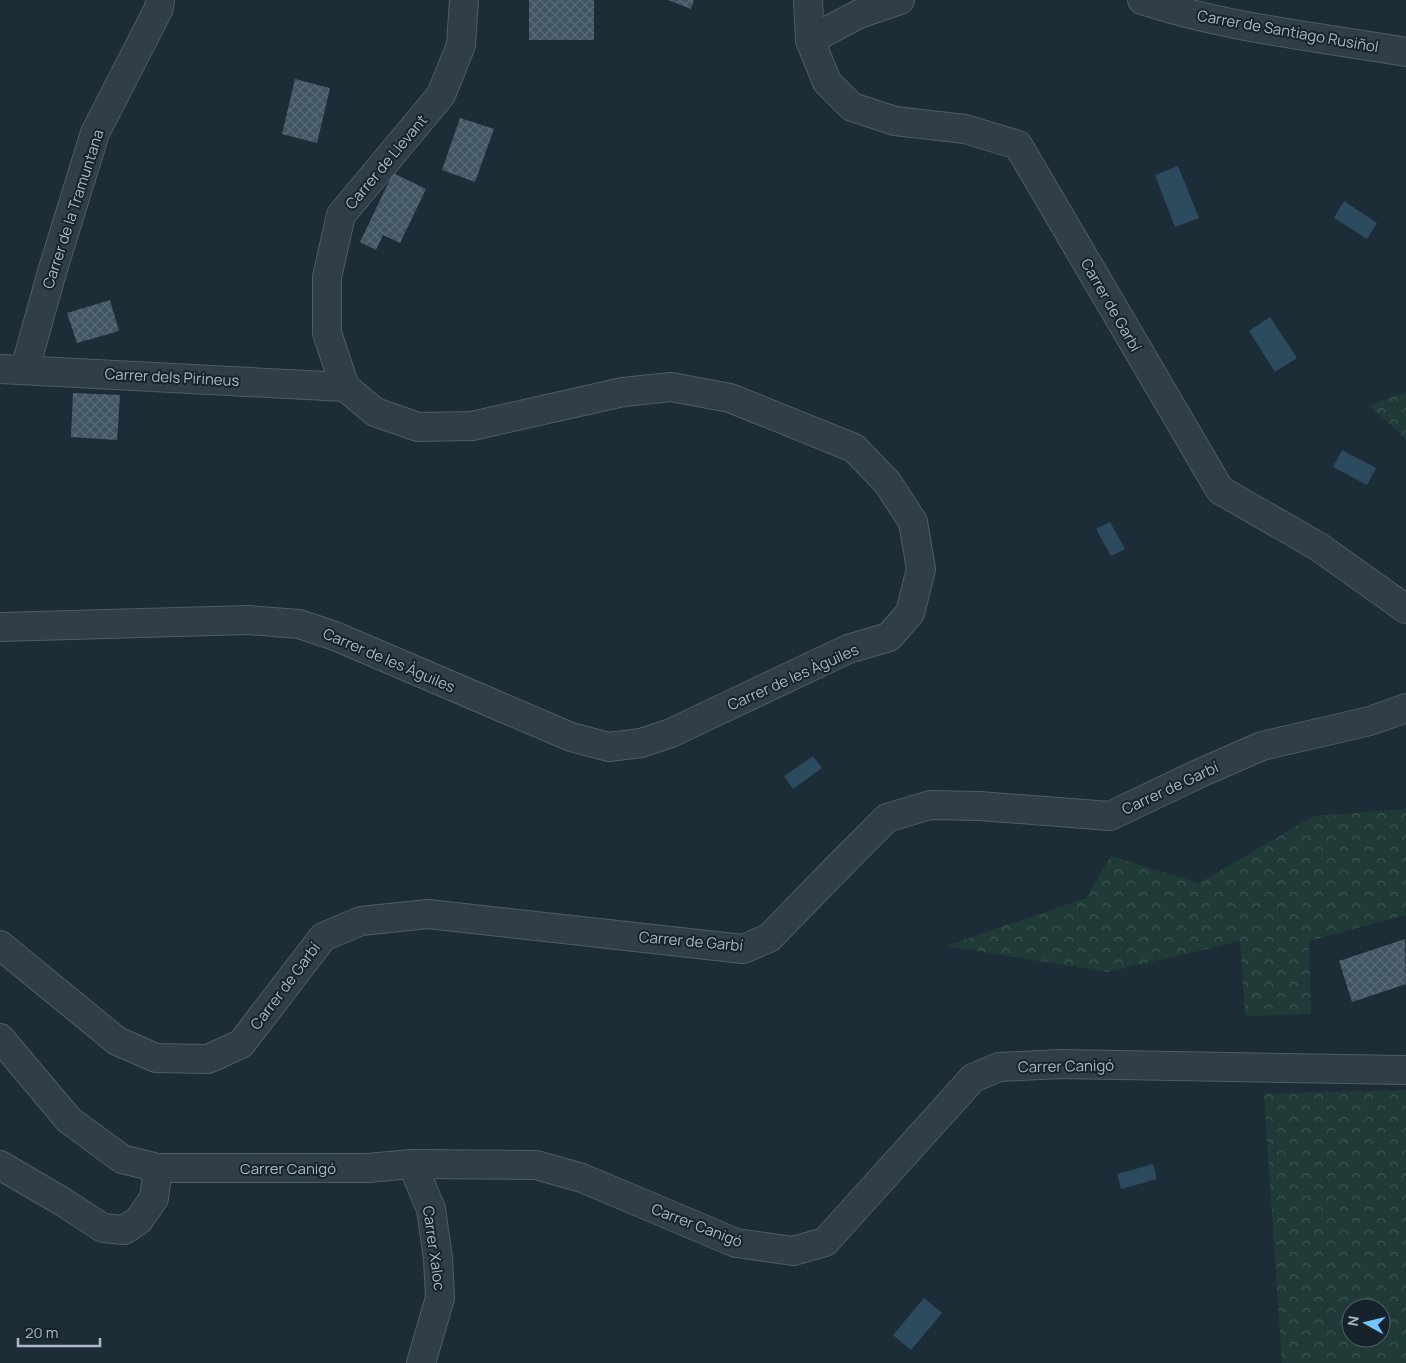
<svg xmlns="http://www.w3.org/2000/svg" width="1406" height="1363" font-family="Manrope,sans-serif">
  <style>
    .forest { fill: url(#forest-crowns); fill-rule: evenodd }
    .water { fill: #2c4b5f }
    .building { fill: url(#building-cross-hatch) }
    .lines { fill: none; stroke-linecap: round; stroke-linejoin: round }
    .minor-casing { stroke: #4e5c66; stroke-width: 30 }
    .minor { stroke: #303e48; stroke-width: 28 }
    .labels { text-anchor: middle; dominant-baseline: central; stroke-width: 4; stroke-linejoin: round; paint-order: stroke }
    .street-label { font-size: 15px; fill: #aab9c5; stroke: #16232c }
  </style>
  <defs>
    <pattern id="forest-crowns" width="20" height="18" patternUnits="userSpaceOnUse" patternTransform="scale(1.25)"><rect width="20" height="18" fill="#203a38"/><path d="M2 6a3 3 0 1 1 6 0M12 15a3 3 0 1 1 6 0" fill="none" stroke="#3e5453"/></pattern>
    <pattern id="building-cross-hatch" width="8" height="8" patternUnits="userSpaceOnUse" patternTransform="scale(1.25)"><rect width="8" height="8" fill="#425562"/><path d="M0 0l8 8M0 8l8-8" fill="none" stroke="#5b6b77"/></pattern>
  </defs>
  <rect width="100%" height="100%" fill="#1d2d37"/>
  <g class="forest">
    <polygon points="1406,392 1406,439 1369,405"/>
    <polygon points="1406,809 1406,915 1309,941 1311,1014 1245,1016 1240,941 1108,972 946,946 1086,898 1111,856 1199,883 1314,816"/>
    <path d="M1406,1090V1363H1282L1264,1094ZM1351,1308H1381V1338H1351Z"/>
  </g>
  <g class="water">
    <polygon points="1178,166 1199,218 1175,227 1155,175"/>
    <polygon points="1344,201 1377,223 1367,239 1334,218"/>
    <polygon points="1270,317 1297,358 1275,372 1249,331"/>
    <polygon points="1342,450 1376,468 1367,485 1333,467"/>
    <polygon points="1110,522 1125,549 1111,556 1096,529"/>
    <polygon points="813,756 822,768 793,789 784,776"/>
    <polygon points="1153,1164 1157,1179 1121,1189 1117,1174"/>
    <polygon points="924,1298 942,1313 911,1350 893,1335"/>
  </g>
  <g class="building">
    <rect x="529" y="0" width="65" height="40"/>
    <polygon points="668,0 694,0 691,9"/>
    <polygon points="295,79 330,88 317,143 282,134"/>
    <polygon points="460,118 494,129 475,182 442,170"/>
    <polygon points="393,173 426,189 400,243 383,235 376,250 360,242"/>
    <polygon points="110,300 119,331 77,343 67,313"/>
    <polygon points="73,393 120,395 117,440 71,437"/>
    <polygon points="1405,939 1406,984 1352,1002 1339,961"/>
  </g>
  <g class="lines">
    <defs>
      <g id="minor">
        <polyline points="808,0 810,40 827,82 852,107 895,121 965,129 1018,145 1220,490 1319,547 1406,609"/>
        <path d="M1142,0C1226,28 1319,37 1406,52"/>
        <polyline points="810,40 859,14 900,0"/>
        <polyline points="0,369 345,387"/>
        <polyline points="25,369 52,272 95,133 159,8 160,0"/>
        <polyline points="345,387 327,333 327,277 341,215 441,95 461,45 464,0"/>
        <polyline points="0,627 248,620 299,624 335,636 571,737 609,747 641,743 671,733 848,649 889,637 910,613 921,569 913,522 887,482 854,448 730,398 671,387 623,392 472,426 418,427 375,412 345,387"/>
        <polyline points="0,945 117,1041 156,1058 208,1059 241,1044 323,937 361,921 428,914 743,949 769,938 842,863 887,818 930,805 979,806 1110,816 1200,773 1262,746 1370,721 1406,708"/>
        <polyline points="0,1038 69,1120 122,1159 158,1168 368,1168 412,1164 536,1165 582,1178 736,1243 793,1251 825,1242 973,1078 999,1067 1061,1064 1406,1070"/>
        <polyline points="412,1164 431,1209 438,1258 440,1298 421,1363"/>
        <polyline points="0,1165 63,1202 103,1228 124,1230 139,1220 154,1198 158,1168"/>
      </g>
    </defs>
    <use href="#minor" class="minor-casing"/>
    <use href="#minor" class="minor"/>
  </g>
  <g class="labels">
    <g class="street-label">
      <text transform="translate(1288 31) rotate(10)">Carrer de Santiago Rusiñol</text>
      <text transform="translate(386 162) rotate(-50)">Carrer de Llevant</text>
      <text transform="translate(73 209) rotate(-72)">Carrer de la Tramuntana</text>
      <text transform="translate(1111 305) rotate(60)">Carrer de Garbí</text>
      <text transform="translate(172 377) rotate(3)">Carrer dels Pirineus</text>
      <text transform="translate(389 660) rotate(23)">Carrer de les Àguiles</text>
      <text transform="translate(793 677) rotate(-24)">Carrer de les Àguiles</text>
      <text transform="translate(1170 788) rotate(-25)">Carrer de Garbí</text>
      <text transform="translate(691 941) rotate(5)">Carrer de Garbí</text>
      <text transform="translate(285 986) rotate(-53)">Carrer de Garbí</text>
      <text transform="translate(1066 1066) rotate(-1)">Carrer Canigó</text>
      <text x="288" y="1168">Carrer Canigó</text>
      <text transform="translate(697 1225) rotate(21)">Carrer Canigó</text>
      <text transform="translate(434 1248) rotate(82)">Carrer Xaloc</text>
    </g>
  </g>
  <g transform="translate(1366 1323) rotate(278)"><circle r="24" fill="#16232c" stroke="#515f69"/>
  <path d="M0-4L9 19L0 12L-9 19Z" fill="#75c4ff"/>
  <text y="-8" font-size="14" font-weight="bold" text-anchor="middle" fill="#aab9c5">N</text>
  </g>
  <path d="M18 1338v8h82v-8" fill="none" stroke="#aab9c5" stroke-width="2.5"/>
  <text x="25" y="1338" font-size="15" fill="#aab9c5" stroke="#16232c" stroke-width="4" paint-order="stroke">20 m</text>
</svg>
